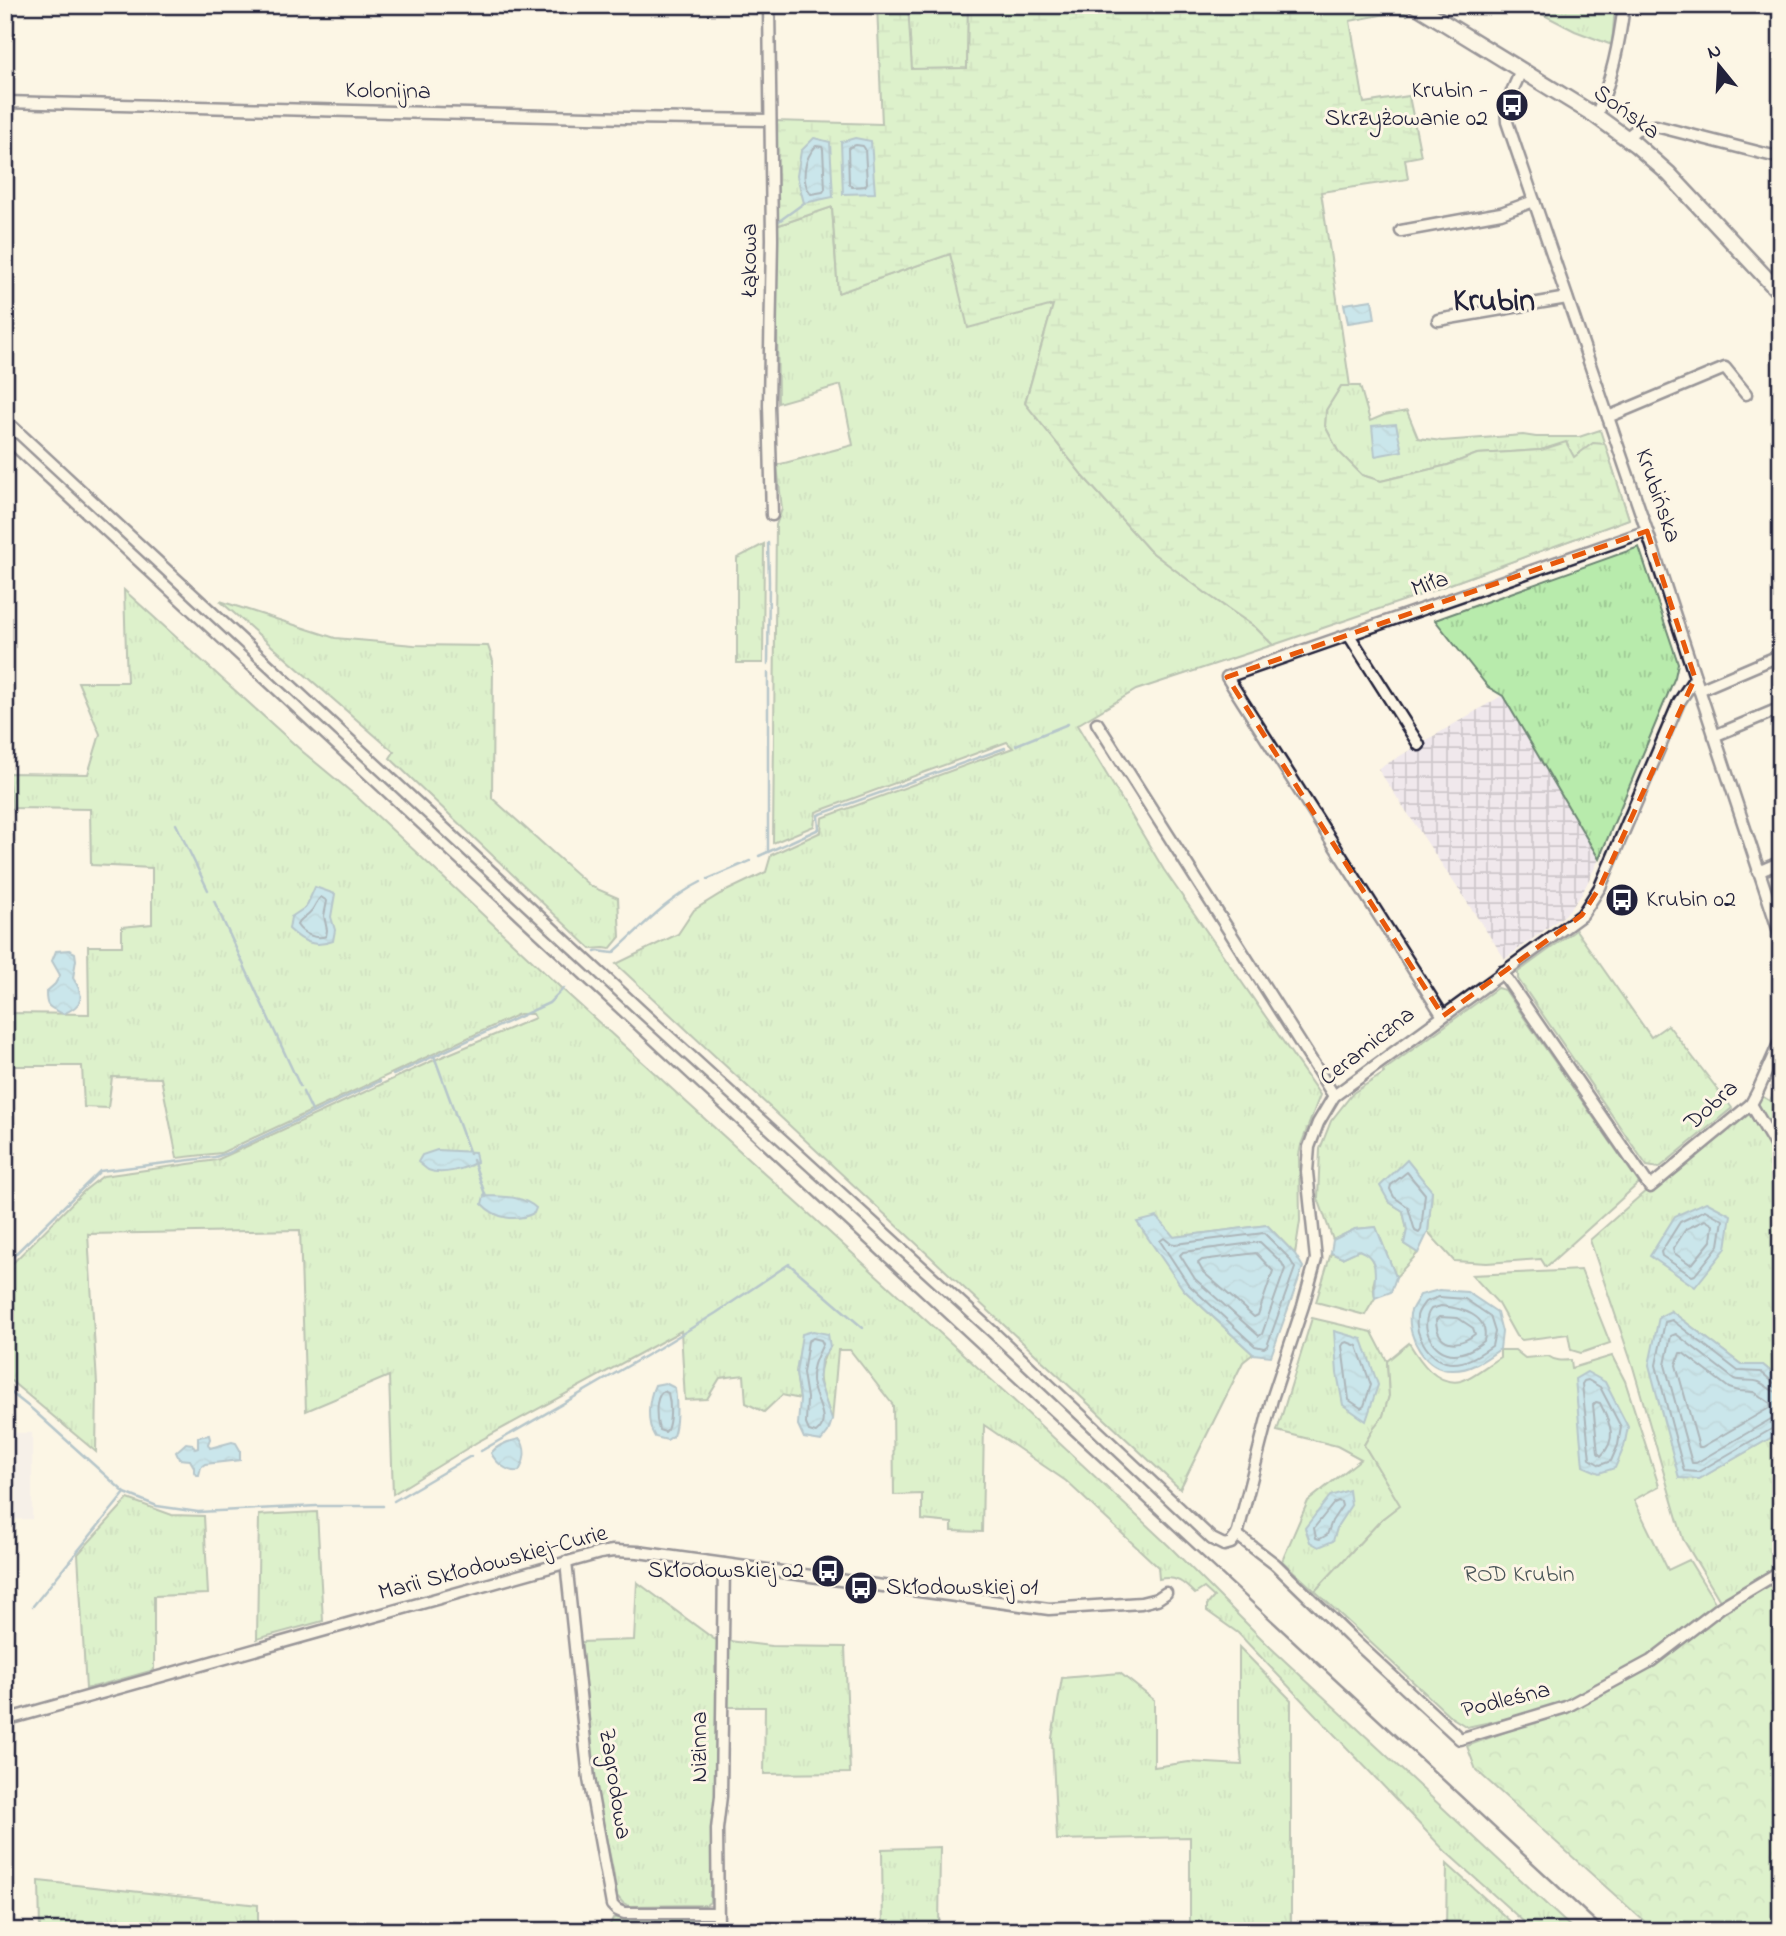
<svg xmlns="http://www.w3.org/2000/svg" width="1786" height="1936" font-family="'Indie Flower',sans-serif">
  <style>
    .built { fill: #f0e8ec }
    .industrial { fill: url(#industrial-grid) }
    .grass { fill: url(#grass-tufts); stroke: #6d8674; stroke-width: 2 }
    .forest { fill: url(#forest-crowns); stroke: #6d8674; stroke-width: 2 }
    .wetland { fill: url(#wetland-marsh); stroke: #6d8674; stroke-width: 2 }
    .garden { fill: #b8ebac; stroke: #6d8674; stroke-width: 2 }
    .water { fill: url(#water-waves); stroke: #638ca8; stroke-width: 2 }
    .lines { fill: none; stroke-linecap: round; stroke-linejoin: round }
    .shore { stroke: #4e6884; stroke-width: 2 }
    .stream { stroke: #638ca8; stroke-width: 2.5 }
    .street-casing { stroke: #22223b; stroke-width: 15 }
    .secondary-casing { stroke: #22223b; stroke-width: 19 }
    .street { stroke: #fcf5e5; stroke-width: 10 }
    .secondary { stroke: #fcf5e5; stroke-width: 14 }
    .rail { stroke: #22223b; stroke-width: 2.5 }
    .marked { fill: none; stroke: #e8590c; stroke-width: 5; stroke-dasharray: 14 9; stroke-linejoin: round }
    .labels { text-anchor: middle; dominant-baseline: central; stroke-width: 6; stroke-linejoin: round; paint-order: stroke }
    .poi-label { font-size: 24px; fill: #22223b; stroke: #fcf5e5; text-anchor: end }
    .street-label { font-size: 24px; fill: #22223b; stroke: #fcf5e5 }
    .park-label { font-size: 24px; fill: #485457; stroke: #fcf5e5 }
    .district-label { font-size: 32px; font-weight: bold; fill: #22223b; stroke: #fcf5e5 }
  </style>
  <defs>
    <pattern id="industrial-grid" width="8" height="8" patternUnits="userSpaceOnUse" patternTransform="scale(1.75)"><rect width="8" height="8" fill="#f0e8ec"/><path d="M0 4h8M4 0v8" fill="none" stroke="#cec7cb"/></pattern>
    <pattern id="grass-tufts" width="24" height="20" patternUnits="userSpaceOnUse" patternTransform="scale(1.75)"><rect width="24" height="20" fill="#b8ebac"/><path d="M3 7l-1-3M5 7V3M7 7l1-3M15 17l-1-3M17 17v-4M19 17l1-3" fill="none" stroke="#9ec995"/></pattern>
    <pattern id="forest-crowns" width="20" height="18" patternUnits="userSpaceOnUse" patternTransform="scale(1.75)"><rect width="20" height="18" fill="#b8ebac"/><path d="M2 6a3 3 0 1 1 6 0M12 15a3 3 0 1 1 6 0" fill="none" stroke="#9ec995"/></pattern>
    <pattern id="wetland-marsh" width="20" height="14" patternUnits="userSpaceOnUse" patternTransform="scale(1.75)"><rect width="20" height="14" fill="#b8ebac"/><path d="M1 5h8M5 5V1M11 12h8M15 12V8" fill="none" stroke="#9ec995"/></pattern>
    <pattern id="water-waves" width="16" height="10" patternUnits="userSpaceOnUse" patternTransform="scale(1.75)"><rect width="16" height="10" fill="#8fd2f1"/><path d="M0 5q4-4 8 0t8 0" fill="none" stroke="#7bb4d0"/></pattern>
  </defs>
  <rect width="100%" height="100%" fill="#fcf5e5"/>
  <filter id="ink" filterUnits="userSpaceOnUse"><feTurbulence type="fractalNoise" baseFrequency=".0143" numOctaves="2"/><feDisplacementMap in="SourceGraphic" scale="14" xChannelSelector="R" yChannelSelector="G"/><feConvolveMatrix kernelMatrix="1 2 1 2 8 2 1 2 1" color-interpolation-filters="sRGB"/></filter>
  <g filter="url(#ink)">
    <rect class="built" x="5" y="1433" width="27" height="86"/>
    <polygon class="industrial" points="1503,695 1599,859 1582,894 1565,915 1505,959 1378,769"/>
    <g class="grass">
      <polygon points="908,5 968,5 967,69 911,69"/>
      <polygon points="1538,5 1615,5 1612,45 1575,31 1536,11"/>
      <polygon points="832,207 838,293 950,254 1053,305 1025,403 1083,476 1149,550 1207,594 1255,627 1273,645 1136,690 1077,725 1164,870 1320,1095 1301,1145 1299,1155 1300,1221 1295,1254 1267,1225 1173,1237 1183,1289 1253,1354 1243,1362 1180,1489 616,964 678,934 694,910 720,894 766,872 771,855 821,832 822,818 1013,748 1007,742 816,812 814,826 773,843 776,525 782,509 777,465 853,445 841,385 778,403 776,226"/>
      <polygon points="1341,386 1360,386 1370,421 1384,415 1407,411 1418,438 1442,441 1523,435 1536,437 1579,437 1600,430 1629,519 1417,596 1566,443 1541,450 1477,454 1448,465 1381,481 1362,475 1338,451 1325,426 1326,410"/>
      <polygon points="764,544 763,663 737,663 737,558"/>
      <polygon points="1639,547 1678,663 1675,677 1599,859 1503,696 1488,687 1435,620"/>
      <path d="M124,590L303,752L356,796L560,987L1008,1395L1169,1546L1271,1648L1575,1931H1534L1445,1851L1238,1633L1207,1611V1605L1214,1597L1204,1588L1195,1594C1184,1583 1176,1575 1159,1579L1158,1567L1066,1481L984,1425L982,1532L952,1531V1523L922,1520V1494L894,1495L893,1405L850,1350H838L832,1420C822,1390 811,1375 830,1347L799,1355L796,1373L800,1399L782,1395L764,1412L746,1403L744,1375L720,1378L707,1399L685,1400L681,1331L479,1441L393,1494L389,1376L306,1411L300,1230L88,1234L97,1384L96,1452L5,1376V1271L85,1190L103,1176L217,1160L432,1061L535,1018L533,1014H519L221,1153L177,1158L161,1078L112,1077L108,1108L84,1107L82,1066H7V1013L89,1014L88,946H122V927L152,924V868L91,865L90,809L12,808L8,773L88,774L100,734L78,682H127Z"/>
      <polygon points="220,601 335,638 414,645 488,646 493,661 492,798 590,886 618,898 620,937 610,949 604,948 591,949 390,758 394,752"/>
      <polygon points="1576,930 1651,1037 1668,1025 1732,1108 1659,1168 1647,1166 1518,979 1518,972"/>
      <polygon points="1497,988 1505,990 1639,1183 1546,1267 1541,1259 1487,1263 1454,1261 1428,1232 1432,1191 1389,1202 1403,1211 1407,1230 1404,1244 1418,1253 1396,1277 1376,1227 1355,1229 1333,1240 1318,1198 1320,1149 1331,1121 1353,1093 1384,1073 1383,1071"/>
      <polygon points="1781,1071 1781,1380 1763,1365 1742,1365 1671,1311 1699,1479 1781,1432 1781,1568 1722,1604 1683,1539 1633,1367 1590,1240 1757,1093 1770,1101"/>
      <polygon points="1359,1250 1369,1254 1377,1271 1373,1285 1375,1298 1365,1315 1316,1302 1331,1253 1342,1258"/>
      <polygon points="1312,1318 1372,1332 1387,1361 1389,1396 1383,1416 1375,1426 1364,1445 1401,1505 1382,1519 1315,1591 1282,1561 1308,1501 1361,1459 1337,1446 1277,1431"/>
      <polygon points="128,1499 172,1515 204,1516 208,1594 154,1596 154,1670 86,1689 78,1554"/>
      <polygon points="317,1512 323,1621 257,1639 259,1515"/>
      <polygon points="637,1582 714,1639 718,1640 718,1664 715,1667 715,1672 718,1676 717,1792 713,1826 713,1892 710,1892 710,1902 706,1905 629,1906 623,1903 617,1896 613,1870 598,1800 581,1642 634,1640"/>
      <polygon points="729,1641 771,1646 845,1647 850,1773 764,1774 765,1707 728,1707"/>
      <polygon points="1239,1647 1291,1700 1291,1931 1190,1931 1190,1837 1057,1840 1052,1738 1062,1678 1120,1673 1154,1700 1154,1767 1189,1762 1242,1765 1239,1732"/>
      <polygon points="940,1847 939,1931 883,1931 882,1849"/>
      <polygon points="1447,1864 1521,1931 1446,1931"/>
      <polygon points="39,1881 258,1905 258,1931 40,1931"/>
      <polygon points="707,1917 713,1922 713,1931 607,1931 613,1918"/>
    </g>
    <polygon class="forest" points="1781,1575 1781,1931 1655,1931 1476,1770 1467,1746 1567,1709"/>
    <polygon class="wetland" points="877,5 908,5 912,69 967,68 968,5 1392,5 1408,15 1391,13 1350,21 1364,103 1409,96 1421,156 1405,159 1408,179 1321,192 1350,386 1341,386 1326,410 1325,426 1338,451 1362,475 1381,481 1448,465 1477,454 1541,450 1566,442 1574,457 1593,443 1605,444 1629,519 1417,596 1273,645 1255,627 1207,594 1149,550 1083,476 1025,403 1053,305 968,328 950,254 838,293 832,207 776,226 774,121 882,124"/>
    <g class="garden">
      <polygon points="1581,1270 1610,1343 1581,1353 1571,1350 1568,1334 1522,1340 1516,1336 1497,1302 1472,1275"/>
      <path d="M1409,1343C1420,1361 1436,1386 1461,1381C1472,1378 1490,1363 1500,1357V1350H1515L1525,1358L1548,1356C1555,1361 1562,1361 1571,1360L1572,1368L1612,1356L1625,1381L1659,1486L1634,1500L1668,1570L1689,1560L1718,1607L1650,1659L1566,1706L1467,1727L1451,1717L1315,1591L1382,1519L1400,1505L1364,1445L1375,1426L1383,1416L1389,1396L1387,1361Z"/>
    </g>
    <g class="water">
      <polygon points="814,138 830,142 833,197 804,203 797,176 801,151"/>
      <polygon points="855,138 871,141 875,193 843,194 841,142"/>
      <polygon points="1372,300 1375,319 1348,323 1344,304"/>
      <polygon points="1396,424 1402,451 1375,456 1372,426"/>
      <path d="M315,887L335,894L331,917L335,930L333,941C314,948 303,942 289,929L291,917L306,907Z"/>
      <path d="M69,950L75,953L76,960L73,978C85,996 84,1005 63,1014C49,1006 46,1009 46,992L55,984L60,975L52,961L56,951Z"/>
      <path d="M437,1150L475,1152L477,1162C464,1169 442,1176 428,1170C425,1168 422,1165 418,1162L422,1155Z"/>
      <polygon points="1407,1160 1432,1191 1428,1232 1418,1253 1404,1244 1407,1230 1403,1211 1389,1202 1380,1186"/>
      <path d="M484,1196C501,1197 522,1195 536,1208L534,1213C516,1222 496,1219 482,1204Z"/>
      <polygon points="1706,1202 1731,1215 1726,1248 1695,1287 1650,1256 1675,1216"/>
      <polygon points="1157,1217 1174,1237 1267,1225 1295,1254 1303,1267 1271,1356 1253,1354 1183,1289 1137,1222"/>
      <path d="M1376,1227L1396,1277L1391,1292L1375,1298C1372,1278 1383,1260 1359,1250L1342,1258L1331,1253L1333,1240L1355,1229Z"/>
      <path d="M1439,1290L1467,1292L1497,1312L1502,1332L1500,1349C1485,1360 1470,1371 1451,1370C1425,1370 1407,1337 1410,1314C1411,1308 1417,1301 1420,1295Z"/>
      <polygon points="1671,1311 1742,1365 1763,1365 1781,1380 1781,1432 1699,1479 1679,1478 1649,1365 1659,1317"/>
      <polygon points="813,1331 828,1334 830,1347 821,1360 819,1381 832,1420 828,1432 821,1441 804,1438 798,1425 800,1399 796,1373 802,1334"/>
      <polygon points="1334,1331 1362,1339 1378,1385 1366,1421 1343,1405 1337,1373"/>
      <polygon points="1587,1372 1605,1382 1628,1427 1624,1447 1615,1468 1599,1473 1583,1466 1575,1379"/>
      <path d="M665,1383L675,1388C677,1404 678,1421 673,1436L667,1440L655,1437C646,1423 648,1400 655,1385Z"/>
      <polygon points="209,1435 210,1439 208,1444 210,1448 232,1442 236,1443 240,1450 240,1460 205,1464 201,1467 199,1475 196,1475 194,1472 194,1467 190,1460 179,1459 176,1452 186,1443 192,1444 195,1449 198,1448 198,1437"/>
      <path d="M520,1439C527,1449 525,1461 519,1471C508,1473 496,1463 491,1453C498,1444 509,1441 520,1439Z"/>
      <polygon points="1349,1490 1351,1505 1338,1525 1333,1541 1319,1547 1310,1542 1305,1528 1330,1496"/>
    </g>
    <g class="lines">
      <g class="shore">
        <polygon points="856,145 863,146 865,149 867,183 865,186 852,187 849,184 848,149 850,147"/>
        <path d="M816,146L822,147L823,149L825,189L823,192L811,194C800,181 804,158 816,146Z"/>
        <path d="M321,897L327,901L324,916L327,930L326,936C316,940 303,934 297,925C300,918 307,917 312,910C316,905 316,901 321,897Z"/>
        <polygon points="1407,1172 1425,1194 1421,1230 1419,1233 1415,1231 1408,1207 1394,1197 1390,1189 1391,1185"/>
        <polygon points="1705,1210 1723,1220 1719,1245 1695,1275 1692,1276 1662,1256 1661,1252 1680,1222"/>
        <polygon points="1705,1220 1713,1225 1711,1241 1693,1263 1690,1264 1674,1253 1673,1249 1686,1229"/>
        <polygon points="1264,1233 1289,1258 1295,1268 1267,1346 1264,1348 1255,1346 1188,1284 1160,1241 1164,1238 1170,1243 1175,1244"/>
        <polygon points="1260,1242 1282,1263 1285,1269 1262,1334 1259,1336 1195,1279 1180,1255 1183,1252"/>
        <polygon points="1256,1253 1273,1271 1258,1315 1254,1317 1203,1272 1198,1263 1202,1260"/>
        <path d="M1439,1297L1465,1299L1490,1316L1495,1332L1492,1346C1480,1354 1468,1363 1453,1363C1431,1363 1414,1336 1417,1316C1418,1311 1422,1306 1425,1302Z"/>
        <path d="M1441,1306C1461,1308 1490,1315 1484,1341C1476,1347 1466,1354 1454,1354C1433,1354 1418,1326 1431,1309Z"/>
        <path d="M1439,1317L1458,1318L1473,1328L1475,1334C1457,1348 1437,1346 1436,1320Z"/>
        <path d="M813,1338L821,1340L823,1344C817,1357 811,1366 812,1381C813,1398 833,1420 816,1433L809,1431L806,1424L807,1398L803,1373L808,1341Z"/>
        <polygon points="1347,1342 1357,1346 1371,1385 1364,1406 1361,1408 1349,1400 1342,1346 1344,1343"/>
        <polygon points="1680,1353 1683,1353 1729,1388 1739,1391 1754,1392 1770,1403 1771,1407 1702,1447 1699,1447 1676,1365"/>
        <polygon points="1588,1380 1600,1387 1621,1427 1618,1445 1611,1461 1600,1465 1590,1459 1582,1384 1584,1381"/>
        <polyline points="1781,1384 1774,1383 1761,1372 1738,1371 1672,1320 1665,1322 1656,1365 1684,1471 1698,1472 1775,1427 1781,1426"/>
        <path d="M663,1391L668,1393C671,1404 671,1420 667,1430L665,1432L659,1430C656,1419 654,1399 663,1391Z"/>
        <path d="M1781,1393C1770,1392 1768,1386 1759,1382C1752,1379 1742,1382 1734,1379L1676,1334L1671,1336L1665,1365L1692,1463H1696L1771,1419L1781,1417"/>
        <path d="M1596,1402L1600,1403C1609,1422 1619,1438 1601,1456L1598,1453L1593,1405Z"/>
        <polygon points="1338,1501 1341,1502 1342,1506 1332,1521 1327,1535 1320,1539 1316,1538 1314,1528 1334,1503"/>
      </g>
      <g class="stream">
        <polyline points="775,224 804,203"/>
        <polyline points="767,228 767,260"/>
        <polyline points="768,543 769,582 768,664"/>
        <polyline points="1016,745 1068,724"/>
        <polyline points="176,824 208,890"/>
        <polyline points="768,852 768,673"/>
        <polyline points="759,856 819,829 818,815 1005,748"/>
        <polyline points="708,879 750,861"/>
        <polyline points="214,901 300,1086"/>
        <path d="M595,952L598,951L613,953C641,928 667,899 701,882"/>
        <polyline points="434,1056 470,1154"/>
        <polyline points="393,1075 549,1003 564,988"/>
        <polyline points="303,1092 312,1111"/>
        <polyline points="473,1160 486,1197"/>
        <polyline points="5,1264 100,1171 215,1157 228,1153 380,1081"/>
        <polyline points="5,1388 33,1410 125,1493 33,1606"/>
        <polyline points="481,1451 659,1348 716,1313 789,1264 863,1328"/>
        <polyline points="125,1493 157,1506 198,1512 317,1506 383,1506"/>
        <polyline points="394,1501 471,1456"/>
      </g>
      <defs>
        <g id="street">
          <polyline points="769,5 772,239 769,405 772,515"/>
          <polyline points="1521,71 1506,105 1507,122 1647,531 1781,938"/>
          <polyline points="5,102 627,118 770,120"/>
          <path d="M1596,116C1612,79 1619,45 1624,5"/>
          <polyline points="1626,138 1637,129 1656,126 1781,158"/>
          <polyline points="1401,231 1501,213 1534,201"/>
          <polyline points="1438,320 1567,298"/>
          <polyline points="1608,417 1725,368 1746,394"/>
          <polyline points="5,420 642,1012 994,1333 1212,1539 1224,1545 1231,1543 1237,1535 1272,1399 1303,1306 1316,1259 1307,1172 1309,1147 1318,1123 1334,1096 1582,915 1600,887 1679,702 1695,678"/>
          <polyline points="1349,635 1419,745"/>
          <polyline points="1699,690 1781,655"/>
          <polyline points="1097,723 1334,1096"/>
          <polyline points="1714,736 1781,708"/>
          <polyline points="1758,872 1781,862"/>
          <polyline points="1502,972 1650,1187 1751,1104 1757,1093 1781,1039"/>
          <polyline points="1443,1016 1227,677 1647,531"/>
          <polyline points="1751,1104 1781,1155"/>
          <polyline points="1237,1535 1275,1564 1349,1636 1460,1739 1566,1707 1651,1661 1721,1607 1781,1571"/>
          <polyline points="566,1562 589,1779 612,1905 617,1910 624,1913 717,1913"/>
          <polyline points="5,1720 600,1553 613,1551 638,1552 1049,1609 1141,1603 1157,1599 1166,1593"/>
          <polyline points="718,1931 717,1829 721,1796 724,1564"/>
        </g>
        <polyline id="secondary" points="1415,5 1596,116 1636,145 1669,174 1781,294"/>
      </defs>
      <use href="#street" class="street-casing"/>
      <use href="#secondary" class="secondary-casing"/>
      <use href="#street" class="street"/>
      <use href="#secondary" class="secondary"/>
      <polyline class="rail" points="5,445 1606,1931"/>
    </g>
  </g>
  <path d="M0 0H1786V1936H0ZM1647,531L1695,678L1600,887L1582,915L1443,1016L1227,677Z" fill="#fcf5e5" fill-opacity=".55" fill-rule="evenodd"/>
  <path class="marked" d="M1647,531L1695,678L1600,887L1582,915L1443,1016L1227,677Z"/>
  <defs>
    <symbol id="bus-disc" viewBox="-11 -11 22 22"><circle r="9.5" fill="#22223b" stroke="#fcf5e5"/><path d="M-5-6H5V4H4V6H2V4H-2V6H-4V4H-5ZM-3.5-4V0h7V-4ZM-3.5 1.2v1.5H-2V1.2ZM2 1.2v1.5H3.5V1.2Z" fill="#fff"/></symbol>
  </defs>
  <g fill-rule="evenodd">
    <use href="#bus-disc" x="1493" y="86" width="38" height="38"/>
    <use href="#bus-disc" x="1603" y="881" width="38" height="38"/>
    <use href="#bus-disc" x="809" y="1552" width="38" height="38"/>
    <use href="#bus-disc" x="842" y="1569" width="38" height="38"/>
  </g>
  <g class="labels">
    <g class="poi-label">
      <text x="1488" y="91">Krubin -<tspan x="1488" dy="28">Skrzyżowanie 02</tspan></text>
      <text x="1646" y="900" text-anchor="start">Krubin 02</text>
      <text x="804" y="1571">Skłodowskiej 02</text>
      <text x="886" y="1588" text-anchor="start">Skłodowskiej 01</text>
    </g>
    <g class="street-label">
      <text transform="translate(388 92) rotate(1)">Kolonijna</text>
      <text transform="translate(1626 113) rotate(36)">Sońska</text>
      <text transform="translate(750 260) rotate(-90)">Łąkowa</text>
      <text transform="translate(1657 496) rotate(71)">Krubińska</text>
      <text transform="translate(1430 585) rotate(-19)">Miła</text>
      <text transform="translate(1368 1047) rotate(-38)">Ceramiczna</text>
      <text transform="translate(1712 1106) rotate(-42)">Dobra</text>
      <text transform="translate(493 1564) rotate(-15)">Marii Skłodowskiej-Curie</text>
      <text transform="translate(1506 1701) rotate(-14)">Podleśna</text>
      <text transform="translate(700 1747) rotate(-90)">Nizinna</text>
      <text transform="translate(614 1784) rotate(81)">Zagrodowa</text>
    </g>
    <g class="park-label">
      <text x="1519" y="1575">ROD Krubin</text>
    </g>
    <g class="district-label">
      <text x="1494" y="302">Krubin</text>
    </g>
  </g>
  <rect width="1786" height="1936" fill="none" stroke="#fcf5e5" stroke-width="28"/>
  <rect x="14" y="14" width="1758" height="1908" fill="none" stroke="#22223b" stroke-width="2.5" filter="url(#ink)"/>
  <g transform="translate(1719 66) rotate(342)" stroke="#fcf5e5" stroke-width="5" paint-order="stroke">
  <path d="M0-5L12 26L0 18L-12 26Z" fill="#22223b"/>
  <text y="-10" font-size="19" font-weight="bold" text-anchor="middle" fill="#22223b">N</text>
  </g>
</svg>
